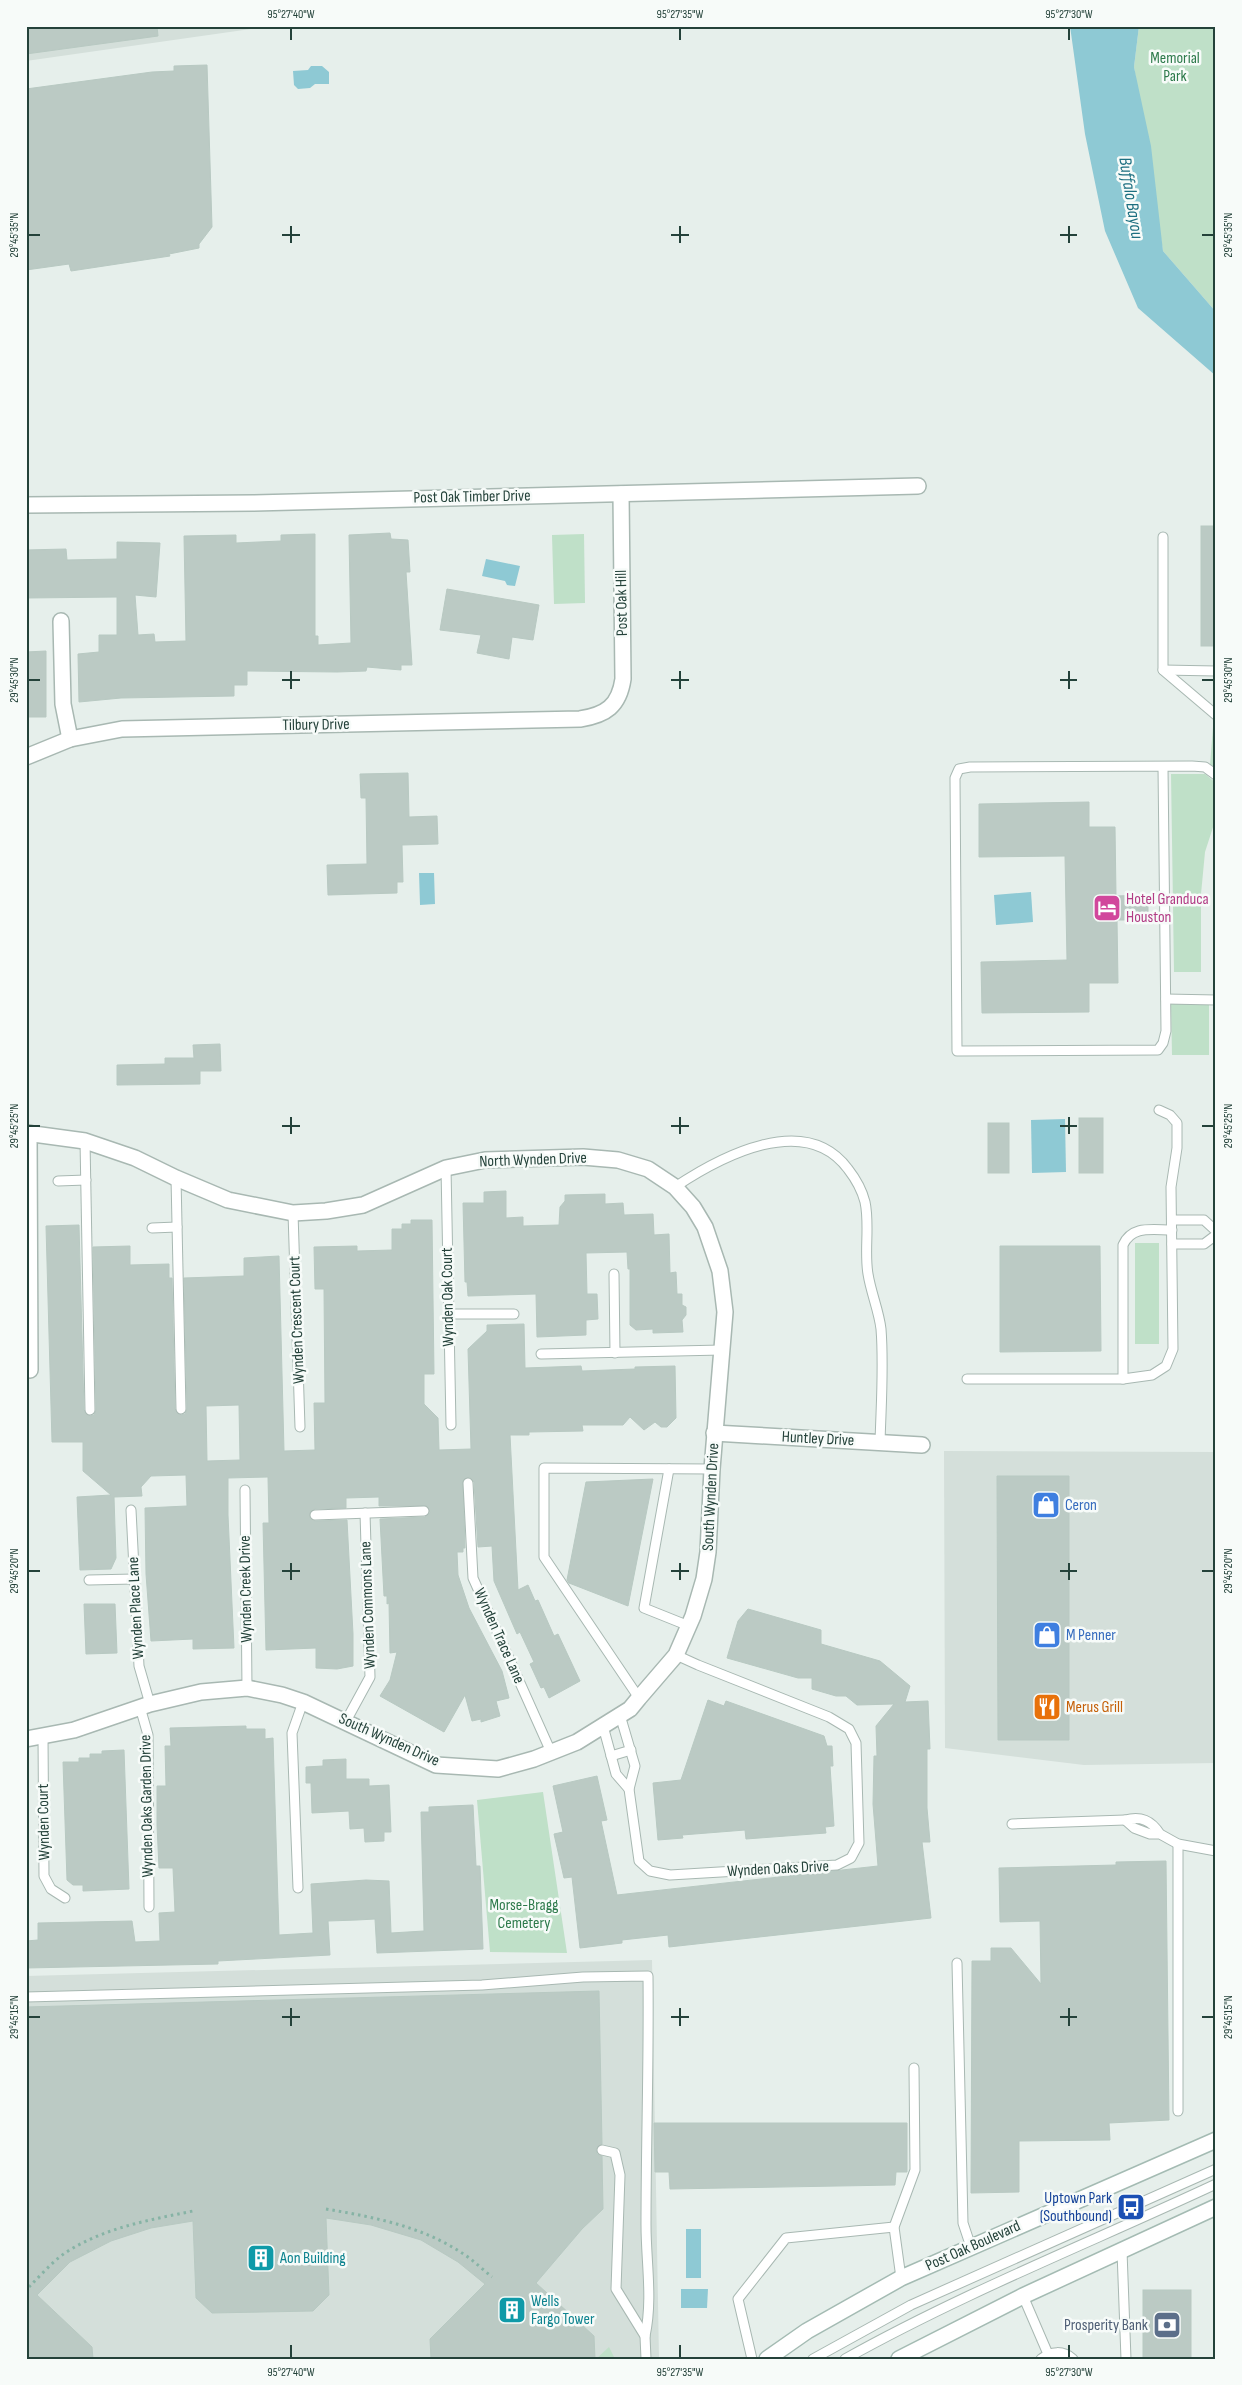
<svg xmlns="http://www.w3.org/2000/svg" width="1242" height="2385" font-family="'Sofia Sans Condensed',sans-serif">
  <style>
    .built { fill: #d4dfda }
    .green { fill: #bfe0c8 }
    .water { fill: #8ec9d4 }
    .building { fill: #bbcac4; stroke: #b8c9c2; fill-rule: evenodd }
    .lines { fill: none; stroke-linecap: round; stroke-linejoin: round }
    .service-casing { stroke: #a8b8b2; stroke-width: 11 }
    .minor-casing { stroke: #a8b8b2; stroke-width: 18 }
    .secondary-casing { stroke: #a4bbb3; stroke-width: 18 }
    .path { stroke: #86b3a5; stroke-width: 3; stroke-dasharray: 2.5 4; stroke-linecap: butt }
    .service { stroke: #fff; stroke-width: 9 }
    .minor { stroke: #fff; stroke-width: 15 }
    .secondary { stroke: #fff; stroke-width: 15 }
    .ticks { fill: none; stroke: #24423a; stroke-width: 2 }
    .labels { text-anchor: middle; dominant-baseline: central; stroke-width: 5; stroke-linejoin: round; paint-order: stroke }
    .park-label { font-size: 16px; fill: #2d7a4b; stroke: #f7fbf9 }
    .street-label { font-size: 16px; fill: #24423a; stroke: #f7fbf9 }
    .hotel-label { font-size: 16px; fill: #b23c85; stroke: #f7fbf9; text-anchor: start }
    .shop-label { font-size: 16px; fill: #366cbe; stroke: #f7fbf9; text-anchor: start }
    .food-label { font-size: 16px; fill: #c56008; stroke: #f7fbf9; text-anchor: start }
    .transit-label { font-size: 16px; fill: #164399; stroke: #f7fbf9; text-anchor: end }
    .culture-label { font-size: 16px; fill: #0d838f; stroke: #f7fbf9; text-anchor: start }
    .service-label { font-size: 16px; fill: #4e5e75; stroke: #f7fbf9; text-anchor: end }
    .water-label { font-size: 18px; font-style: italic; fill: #1c6f80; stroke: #f7fbf9 }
    .neatline { fill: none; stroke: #24423a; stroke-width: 2 }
    .ticks-label { font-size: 12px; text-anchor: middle; fill: #24423a }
  </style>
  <rect width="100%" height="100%" fill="#e6efeb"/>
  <g class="built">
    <polygon points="26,26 271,26 26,61"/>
    <polygon points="944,1451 1216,1452 1216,1763 1084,1765 945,1748"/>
    <polygon points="652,1960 659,2359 26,2359 26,1976"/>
  </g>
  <g class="green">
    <polygon points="1139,26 1216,26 1216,312 1163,251 1134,67"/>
    <polygon points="584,534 585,603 554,604 552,535"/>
    <polygon points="1213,727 1216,729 1216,769 1210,765"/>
    <polygon points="1171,774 1205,774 1216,783 1216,818 1205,852 1201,894 1201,972 1174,972"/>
    <polygon points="1209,1002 1209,1055 1172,1055 1171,1003"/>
    <rect x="1135" y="1243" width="24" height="101"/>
    <polygon points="543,1792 567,1953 490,1952 477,1800"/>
    <polygon points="609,2347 615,2359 596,2359"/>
  </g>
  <g class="water">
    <polygon points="1070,26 1139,26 1134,67 1151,146 1163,251 1216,312 1216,376 1138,308 1105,231 1085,134"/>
    <polygon points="311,66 322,66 329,72 329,84 315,84 310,88 298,89 294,85 293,71 308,70"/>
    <polygon points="486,559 520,566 515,586 507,585 505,581 482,576"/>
    <polygon points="419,873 434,873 435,904 420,905"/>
    <polygon points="1031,892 1033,922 996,925 994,895"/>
    <polygon points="1065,1119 1066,1172 1032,1173 1031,1120"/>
    <rect x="686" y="2229" width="15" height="49"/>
    <polygon points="681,2289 708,2289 707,2308 681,2308"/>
  </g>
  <g class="building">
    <polygon points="26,26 157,26 158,36 26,54"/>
    <polygon points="207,65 212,227 199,244 199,248 169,254 170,256 71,271 69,264 26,270 26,89 152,72 174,71 174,66"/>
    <rect x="1201" y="526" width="15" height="120"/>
    <polygon points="390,533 391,539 408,540 410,572 406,572 412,665 401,665 401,670 367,667 366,671 337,672 247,671 247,685 234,685 234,696 121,698 79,702 78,654 99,652 99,635 117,635 117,597 26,598 26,550 66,549 67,560 117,559 117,542 160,543 156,597 135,595 138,635 154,634 155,642 186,641 184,536 236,535 236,543 281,541 281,535 315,534 315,636 318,636 318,645 351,643 349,535"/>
    <polygon points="447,589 539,605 533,640 512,637 509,659 477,653 481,635 440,630"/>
    <polygon points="46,651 46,717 26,717 26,652"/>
    <polygon points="408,773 409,817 437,816 438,844 402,845 403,882 397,882 397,893 328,895 327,865 367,864 366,798 361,798 360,774"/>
    <polygon points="1089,802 1089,827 1115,827 1116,896 1148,895 1148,920 1117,920 1118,983 1089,983 1089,1012 982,1013 981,962 1067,960 1065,856 979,857 979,804"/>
    <polygon points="220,1044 221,1071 200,1071 200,1084 117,1085 117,1065 165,1064 165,1058 194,1058 193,1045"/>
    <rect x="1079" y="1118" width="24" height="55"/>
    <rect x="988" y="1123" width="21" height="50"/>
    <polygon points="506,1191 506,1218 523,1217 523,1226 559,1225 560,1207 565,1201 565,1195 605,1194 605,1204 623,1203 624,1215 653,1214 654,1235 669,1234 670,1273 676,1272 677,1294 682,1294 682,1305 686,1307 686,1315 682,1320 683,1332 653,1333 653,1329 636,1330 630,1325 630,1269 628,1269 627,1252 586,1253 587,1294 597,1294 598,1319 586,1320 586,1335 537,1337 536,1294 468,1296 467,1282 465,1282 463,1203 484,1203 484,1192"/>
    <path d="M411,1220H432L434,1374H424V1404L438,1418L439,1450L471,1449L468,1349L487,1331V1325L524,1324L525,1368L581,1366L582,1371L635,1369V1367L675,1366L676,1418L667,1427H661L655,1422L644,1430L630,1417L623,1425H582L583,1431L529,1432V1435H510L518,1590L528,1585L535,1601L538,1600L554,1636L558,1634L580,1681L549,1698L544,1687L541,1688L530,1664L534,1662L520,1632L517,1634L494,1581L492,1546L478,1547L474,1482L470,1477L463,1480L465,1548H463V1552H457L458,1575L469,1608L502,1671L509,1698L496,1701L500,1716L481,1722V1719L472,1721L465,1695L444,1732L380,1696L390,1680L397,1652L390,1653L389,1603L387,1604V1596H384L380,1519L425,1517L430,1513L427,1506H379V1497L346,1498V1508L315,1509L310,1512V1518L315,1521L347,1520L353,1634V1666L337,1669L316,1668V1648L266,1650L263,1523H269L268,1477L228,1478V1515L234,1648L193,1649V1639L151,1641L146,1574L145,1508L187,1506L186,1475L151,1476L141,1487L142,1496L114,1497L116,1558L111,1569L80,1570L77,1497L111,1495L83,1471V1442H52L46,1226L79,1225L84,1410L90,1416L94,1415L96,1410L93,1247L130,1246V1265L169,1264V1278H172L175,1409L181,1415L185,1414L187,1409L184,1278L244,1276V1258L279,1256L284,1451L315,1450L314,1403H325L324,1289H315L314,1247L357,1246V1251L392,1250V1229H402V1224H411ZM239,1405L240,1460L207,1461L206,1406Z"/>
    <polygon points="1000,1246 1100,1246 1101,1351 1000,1352"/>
    <polygon points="997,1476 1069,1476 1069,1740 998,1740"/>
    <polygon points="653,1479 628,1606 569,1583 567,1580 586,1482"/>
    <polygon points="84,1604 115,1604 117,1653 86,1654"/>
    <polygon points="748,1609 821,1630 821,1644 880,1661 910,1686 905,1702 928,1701 930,1749 927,1749 927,1808 930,1842 922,1842 931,1918 669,1947 668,1935 622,1940 622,1943 580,1948 572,1877 564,1878 554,1834 563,1832 553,1786 597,1776 607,1820 601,1821 617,1895 878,1866 873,1804 874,1756 877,1756 876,1726 894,1704 857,1705 846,1696 836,1696 812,1689 812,1678 798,1678 727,1658 738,1621"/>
    <polygon points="708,1700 724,1706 726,1701 824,1736 827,1746 832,1746 833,1766 830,1766 834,1826 825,1827 826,1833 746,1839 745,1830 682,1835 683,1838 658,1840 653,1783 681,1780"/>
    <polygon points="246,1726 246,1729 265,1729 265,1739 273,1738 279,1935 313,1933 311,1884 366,1880 389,1881 391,1933 424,1931 421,1812 429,1812 429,1807 473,1805 476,1866 480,1866 483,1949 377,1953 375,1919 357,1920 328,1921 330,1955 218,1961 218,1964 26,1968 26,1941 38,1940 38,1923 132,1921 135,1942 160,1941 159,1913 175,1912 173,1868 159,1868 157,1825 157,1786 166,1786 165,1746 171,1746 170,1728"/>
    <polygon points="124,1750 129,1889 83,1891 83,1885 73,1885 67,1880 63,1762 79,1762 79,1758 90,1758 90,1754 102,1754 102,1751"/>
    <polygon points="346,1759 346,1779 369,1779 369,1786 389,1785 391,1832 384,1832 384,1841 365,1842 364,1828 350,1829 349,1811 312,1813 311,1783 306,1783 306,1767 323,1766 323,1760"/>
    <polygon points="1166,1861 1169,2120 1109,2123 1110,2140 1019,2141 1019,2192 971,2193 972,1961 991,1961 991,1948 1011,1948 1041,1984 1040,1921 1000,1922 999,1868 1116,1865 1116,1862"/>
    <polygon points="599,1991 602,2144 596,2149 597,2154 602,2156 603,2209 582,2229 536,2283 594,2336 595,2359 431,2359 430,2339 485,2284 458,2262 421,2240 371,2225 326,2218 329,2295 313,2311 212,2313 196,2298 193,2221 151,2228 111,2241 70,2262 37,2295 92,2347 93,2359 26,2359 26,2007"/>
    <polygon points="654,2123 907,2123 907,2172 896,2172 895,2185 670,2189 669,2172 655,2172"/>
    <rect x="1143" y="2290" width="48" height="69"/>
  </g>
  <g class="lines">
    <defs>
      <g id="service">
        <polyline points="1163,537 1163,670 1216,715"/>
        <polyline points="1163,670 1216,671"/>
        <polyline points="1163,767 1166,1031 1163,1043 1158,1050 957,1051 955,778 959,769 970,767 1192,766 1205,767 1216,775"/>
        <polyline points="1166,999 1216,1000"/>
        <polyline points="85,1141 90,1410"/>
        <polyline points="446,1168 451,1425"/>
        <polyline points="176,1178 181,1409"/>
        <polyline points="58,1181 86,1180"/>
        <path d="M675,1187C720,1157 805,1111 848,1169C855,1178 862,1190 865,1202C870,1225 864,1251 868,1274C871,1293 879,1311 881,1329C884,1367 881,1405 880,1443"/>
        <polyline points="293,1213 300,1427"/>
        <polyline points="1172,1220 1204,1220 1216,1231"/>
        <polyline points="152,1228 177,1227"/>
        <polyline points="1172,1244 1204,1244 1216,1235"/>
        <polyline points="614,1274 615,1353"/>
        <polyline points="449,1314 514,1314"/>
        <polyline points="541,1354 722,1350"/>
        <polyline points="967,1379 1123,1379 1152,1375 1166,1366 1173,1349 1171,1187 1177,1148 1177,1123 1170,1115 1159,1110"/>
        <path d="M1123,1379V1245C1132,1225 1152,1230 1172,1230"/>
        <polyline points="669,1469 644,1608 689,1626"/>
        <polyline points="468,1483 473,1578 551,1752"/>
        <polyline points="245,1490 247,1688"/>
        <polyline points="131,1510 139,1666 150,1704"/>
        <polyline points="315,1515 424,1511"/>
        <polyline points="89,1580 134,1579"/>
        <polyline points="639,1698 544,1557 544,1468 712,1469"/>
        <polyline points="140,1707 148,1735 149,1907"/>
        <polyline points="620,1715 635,1766 629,1789 639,1861 650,1871 670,1875 837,1865 851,1858 859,1843 856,1743 849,1729 829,1717 698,1665 676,1655"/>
        <polyline points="346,1721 370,1677 365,1513"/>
        <polyline points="603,1726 616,1774 629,1789"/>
        <polyline points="43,1736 44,1876 51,1889 65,1898"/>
        <polyline points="611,1756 631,1750"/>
        <polyline points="1012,1824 1125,1820"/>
        <path d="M1160,1834C1151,1820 1141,1816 1125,1820L1134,1828L1150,1834H1160L1178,1844L1216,1851"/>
        <polyline points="298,1888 292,1733 303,1702"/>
        <polyline points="957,1963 963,2223 971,2247"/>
        <path d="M26,1997L482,1985L583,1977L648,1976C649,2059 646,2142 646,2225C646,2262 653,2299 645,2336"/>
        <polyline points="1178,2111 1178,1844"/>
        <polyline points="602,2150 615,2153 620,2175 616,2289 645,2336 646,2359"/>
        <polyline points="1122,2251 1126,2359"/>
        <polyline points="901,2278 894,2227 915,2170 914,2068"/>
        <polyline points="1023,2296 1048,2354"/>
        <polyline points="752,2359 738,2299 786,2238 894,2227"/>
        <polyline points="813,2359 911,2305 1216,2169"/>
        <path d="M845,2359C965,2292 1092,2242 1216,2184"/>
        <path d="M1041,2359C1051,2351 1063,2350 1073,2359"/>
      </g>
      <g id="minor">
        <polyline points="26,505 253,503 918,486"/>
        <polyline points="61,621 63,704 70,739"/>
        <path d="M26,757L70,739L122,729L580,719C606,715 619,706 623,679L621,494"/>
        <polyline points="26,1133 85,1141 135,1158 176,1178 228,1200 293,1213 326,1211 363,1205 446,1168 485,1160 583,1157 618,1160 648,1169 675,1187 693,1207 705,1227 720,1271 725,1312 712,1469 708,1552 704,1579 693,1616 676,1655 639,1698 630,1709 577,1742 534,1759 498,1769 436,1765 303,1702 282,1695 247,1688 201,1692 150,1704 74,1730 26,1739"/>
        <polyline points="29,1133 30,1370"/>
        <polyline points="714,1433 922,1445"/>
      </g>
      <g id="secondary">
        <polyline points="767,2359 807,2331 901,2278 1216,2140"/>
        <polyline points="899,2359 1023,2296 1216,2207"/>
      </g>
    </defs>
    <use href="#service" class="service-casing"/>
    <use href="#minor" class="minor-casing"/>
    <use href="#secondary" class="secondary-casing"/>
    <g class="path">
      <path d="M326,2209C373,2217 421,2226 462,2253C472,2259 482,2269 492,2277"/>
      <path d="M29,2287C40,2276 52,2262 65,2253C103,2228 149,2220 193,2211"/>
    </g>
    <use href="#service" class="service"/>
    <use href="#minor" class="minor"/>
    <use href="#secondary" class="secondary"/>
  </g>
  <path class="ticks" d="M291,28V40M680,28V40M1069,28V40M291,226V243M680,226V243M1069,226V243M28,235H40M282,235H300M671,235H689M1060,235H1077M1202,235H1214M291,671V689M680,671V689M1069,671V689M28,680H40M282,680H300M671,680H689M1060,680H1077M1202,680H1214M291,1117V1134M680,1117V1134M1069,1117V1134M28,1126H40M282,1126H300M671,1126H689M1060,1126H1077M1202,1126H1214M291,1563V1580M680,1563V1580M1069,1563V1580M28,1571H40M282,1571H300M671,1571H689M1060,1571H1077M1202,1571H1214M291,2008V2026M680,2008V2026M1069,2008V2026M28,2017H40M282,2017H300M671,2017H689M1060,2017H1077M1202,2017H1214M291,2345V2358M680,2345V2358M1069,2345V2358"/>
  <defs>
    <symbol id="hotel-square" viewBox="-11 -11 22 22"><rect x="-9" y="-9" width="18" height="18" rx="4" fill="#d1479c" stroke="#f7fbf9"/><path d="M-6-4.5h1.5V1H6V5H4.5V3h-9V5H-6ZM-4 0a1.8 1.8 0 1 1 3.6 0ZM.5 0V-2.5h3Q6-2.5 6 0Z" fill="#fff"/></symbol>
    <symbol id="shop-square" viewBox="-11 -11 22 22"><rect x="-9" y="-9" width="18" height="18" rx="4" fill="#3f7fe0" stroke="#f7fbf9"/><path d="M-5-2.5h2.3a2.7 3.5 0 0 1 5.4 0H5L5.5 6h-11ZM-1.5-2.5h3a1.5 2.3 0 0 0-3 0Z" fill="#fff"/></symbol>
    <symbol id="restaurant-square" viewBox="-11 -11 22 22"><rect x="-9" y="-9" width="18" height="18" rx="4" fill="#e8710a" stroke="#f7fbf9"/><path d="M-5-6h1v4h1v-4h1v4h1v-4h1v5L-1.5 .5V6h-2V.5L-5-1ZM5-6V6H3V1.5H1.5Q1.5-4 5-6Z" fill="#fff"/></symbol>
    <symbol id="bus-square" viewBox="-11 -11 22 22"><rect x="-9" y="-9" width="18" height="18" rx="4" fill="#1a4fb4" stroke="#f7fbf9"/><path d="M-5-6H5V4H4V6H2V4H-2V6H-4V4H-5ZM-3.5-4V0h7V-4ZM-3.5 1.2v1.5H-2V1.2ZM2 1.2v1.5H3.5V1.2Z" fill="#fff"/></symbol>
    <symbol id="building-square" viewBox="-11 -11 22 22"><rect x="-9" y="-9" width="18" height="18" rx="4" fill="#0f9aa8" stroke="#f7fbf9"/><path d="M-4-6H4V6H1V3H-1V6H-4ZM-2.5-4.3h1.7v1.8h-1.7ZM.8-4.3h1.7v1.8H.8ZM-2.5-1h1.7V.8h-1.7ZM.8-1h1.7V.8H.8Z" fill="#fff"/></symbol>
    <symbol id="bank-square" viewBox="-11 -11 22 22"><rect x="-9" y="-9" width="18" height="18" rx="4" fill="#5c6f8a" stroke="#f7fbf9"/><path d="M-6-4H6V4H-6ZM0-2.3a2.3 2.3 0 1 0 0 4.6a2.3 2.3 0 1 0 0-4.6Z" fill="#fff"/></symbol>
  </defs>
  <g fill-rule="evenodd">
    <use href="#hotel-square" x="1091" y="892" width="32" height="32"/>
    <use href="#shop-square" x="1030" y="1489" width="32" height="32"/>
    <use href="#shop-square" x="1031" y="1619" width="32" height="32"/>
    <use href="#restaurant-square" x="1031" y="1691" width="32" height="32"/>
    <use href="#bus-square" x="1115" y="2191" width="32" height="32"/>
    <use href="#building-square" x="245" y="2242" width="32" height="32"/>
    <use href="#building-square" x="496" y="2294" width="32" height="32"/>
    <use href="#bank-square" x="1151" y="2309" width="32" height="32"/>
  </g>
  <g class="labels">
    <g class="park-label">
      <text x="1175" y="58">Memorial<tspan x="1175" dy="18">Park</tspan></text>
      <text x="524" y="1905">Morse-Bragg<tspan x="524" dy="18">Cemetery</tspan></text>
    </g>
    <g class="street-label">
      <text transform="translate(472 497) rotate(-1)">Post Oak Timber Drive</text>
      <text transform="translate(622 603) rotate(-91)">Post Oak Hill</text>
      <text transform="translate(316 725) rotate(-1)">Tilbury Drive</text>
      <text transform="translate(533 1160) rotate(-2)">North Wynden Drive</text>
      <text transform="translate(448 1297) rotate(-91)">Wynden Oak Court</text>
      <text transform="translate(297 1320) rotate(-92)">Wynden Crescent Court</text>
      <text transform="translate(818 1439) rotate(3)">Huntley Drive</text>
      <text transform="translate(711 1497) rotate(-87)">South Wynden Drive</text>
      <text transform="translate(246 1589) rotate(-91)">Wynden Creek Drive</text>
      <text transform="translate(368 1605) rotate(-92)">Wynden Commons Lane</text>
      <text transform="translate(136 1608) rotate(-93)">Wynden Place Lane</text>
      <text transform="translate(499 1636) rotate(66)">Wynden Trace Lane</text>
      <text transform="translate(389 1740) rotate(24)">South Wynden Drive</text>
      <text transform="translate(147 1806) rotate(-91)">Wynden Oaks Garden Drive</text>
      <text transform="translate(44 1822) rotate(-91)">Wynden Court</text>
      <text transform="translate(778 1869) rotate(-3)">Wynden Oaks Drive</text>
      <text transform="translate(973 2246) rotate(-24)">Post Oak Boulevard</text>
    </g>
    <g class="hotel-label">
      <text x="1126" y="899">Hotel Granduca<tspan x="1126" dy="18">Houston</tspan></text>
    </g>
    <g class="shop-label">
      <text x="1065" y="1505">Ceron</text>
      <text x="1066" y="1635">M Penner</text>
    </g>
    <g class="food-label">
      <text x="1066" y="1707">Merus Grill</text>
    </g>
    <g class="transit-label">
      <text x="1112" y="2198">Uptown Park<tspan x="1112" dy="18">(Southbound)</tspan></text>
    </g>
    <g class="culture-label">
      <text x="280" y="2258">Aon Building</text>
      <text x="531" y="2301">Wells<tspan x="531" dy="18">Fargo Tower</tspan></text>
    </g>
    <g class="service-label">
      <text x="1148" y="2325">Prosperity Bank</text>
    </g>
    <g class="water-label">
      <text transform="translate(1131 198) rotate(81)">Buffalo Bayou</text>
    </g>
  </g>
  <rect width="1242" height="2385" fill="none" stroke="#f7fbf9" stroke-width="55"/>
  <rect x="28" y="28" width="1186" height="2330" class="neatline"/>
  <g class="ticks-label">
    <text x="291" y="18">95°27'40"W</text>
    <text x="680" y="18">95°27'35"W</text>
    <text x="1069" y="18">95°27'30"W</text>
    <text transform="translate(14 235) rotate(-90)" y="4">29°45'35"N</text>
    <text transform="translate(1228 235) rotate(-90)" y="4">29°45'35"N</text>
    <text transform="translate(14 680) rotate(-90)" y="4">29°45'30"N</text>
    <text transform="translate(1228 680) rotate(-90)" y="4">29°45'30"N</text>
    <text transform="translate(14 1126) rotate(-90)" y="4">29°45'25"N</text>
    <text transform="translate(1228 1126) rotate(-90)" y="4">29°45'25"N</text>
    <text transform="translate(14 1571) rotate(-90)" y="4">29°45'20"N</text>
    <text transform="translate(1228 1571) rotate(-90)" y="4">29°45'20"N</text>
    <text transform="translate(14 2017) rotate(-90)" y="4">29°45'15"N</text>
    <text transform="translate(1228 2017) rotate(-90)" y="4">29°45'15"N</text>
    <text x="291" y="2376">95°27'40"W</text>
    <text x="680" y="2376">95°27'35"W</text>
    <text x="1069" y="2376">95°27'30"W</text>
  </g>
</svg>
